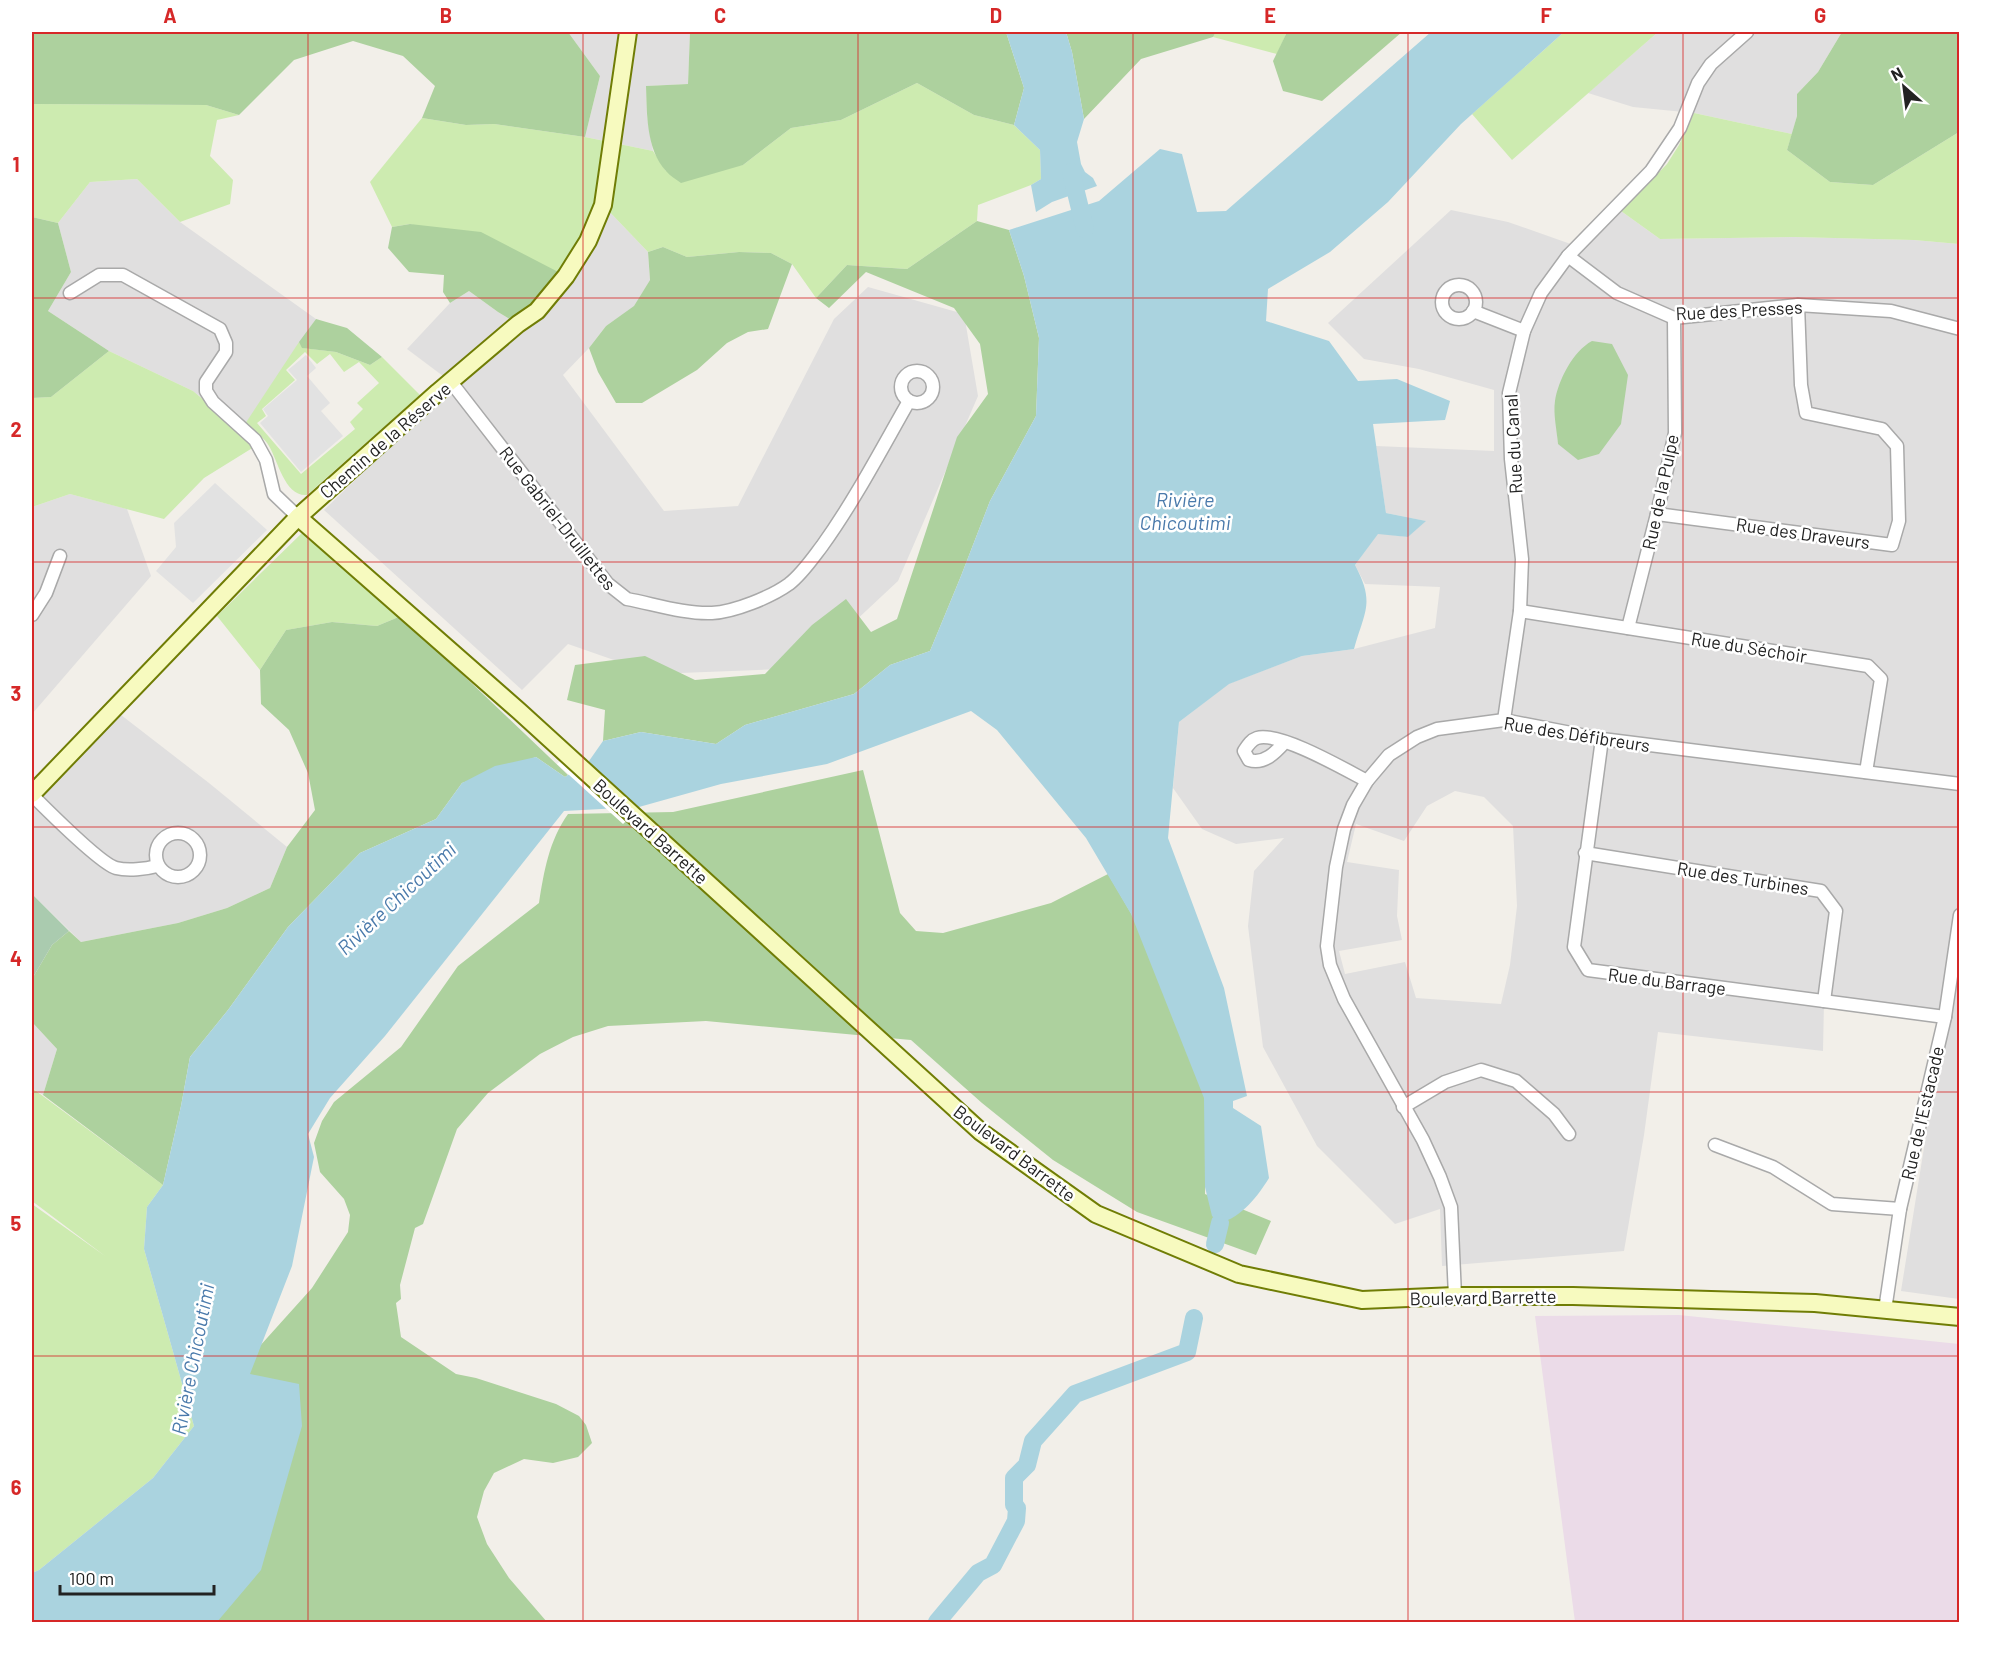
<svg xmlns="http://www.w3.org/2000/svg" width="1991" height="1654" font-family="Barlow,sans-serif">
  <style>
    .residential { fill: #e0dfdf; fill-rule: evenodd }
    .industrial { fill: #ebdbe8 }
    .grass { fill: #cdebb0; fill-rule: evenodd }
    .forest { fill: #add19e }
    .cemetery { fill: #aacbaf }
    .parking { fill: #e2e2e2 }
    .water { fill: #aad3df }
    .pier { fill: #fff }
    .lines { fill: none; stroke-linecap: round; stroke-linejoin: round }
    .river { stroke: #aad3df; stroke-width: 18 }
    .street-casing { stroke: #a9a9a9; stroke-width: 15 }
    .secondary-casing { stroke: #707d05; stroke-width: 20 }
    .street { stroke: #fff; stroke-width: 12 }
    .secondary { stroke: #f7fabf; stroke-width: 16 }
    .grid { fill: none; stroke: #d62828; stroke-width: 1.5; stroke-opacity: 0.55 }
    .labels { text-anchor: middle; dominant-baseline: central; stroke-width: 5; stroke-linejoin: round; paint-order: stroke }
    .street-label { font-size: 18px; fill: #222; stroke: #fff }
    .water-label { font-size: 20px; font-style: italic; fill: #4a7aab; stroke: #fff }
    .neatline { fill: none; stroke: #d62828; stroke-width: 2 }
    .grid-label { font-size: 20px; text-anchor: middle; font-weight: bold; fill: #d62828 }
  </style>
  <rect width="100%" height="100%" fill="#f2efe9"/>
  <g class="residential">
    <polygon points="568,32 690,32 688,84 646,86 647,117 653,151 585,137 600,76"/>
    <polygon points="1658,32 1842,32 1818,72 1797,94 1797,116 1792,134 1694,113 1633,107 1588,93"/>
    <polygon points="137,179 180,222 316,319 241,431 193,391 109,351 48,311 71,272 58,223 90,182"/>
    <polygon points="603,205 648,252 650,280 634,307 606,326 589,348 563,375 664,511 738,506 834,319 868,287 964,314 978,396 898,581 805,668 654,674 568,644 522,690 324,510 505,336 451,382 407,349 450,303 469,291 498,312 518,324"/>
    <path d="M1451,210L1508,222L1582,248L1621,211L1660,239L1794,237L1914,240L1959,244V1299L1901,1291L1945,1017L1824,1002L1823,1051L1658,1032L1644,1135L1624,1251L1442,1266L1440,1209L1395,1224L1317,1146L1263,1047L1248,926L1254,871L1284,838L1236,844L1202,829L1173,788L1179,722L1228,684L1302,656L1354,649L1435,628L1440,587L1365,584L1355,565L1378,533L1408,537L1425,521L1386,513L1376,446L1494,451V390L1419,369L1364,359L1328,323ZM1592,341L1558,444L1555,402ZM1455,791L1484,797L1513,826L1517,906L1510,965L1501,1004L1416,998L1405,962L1345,974L1339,951L1402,940L1397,916L1399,870L1347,862L1356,824L1404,841L1427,806Z"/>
    <polygon points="70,494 127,509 151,576 32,714 32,507"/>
    <polygon points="112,708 209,783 287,847 270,888 227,908 178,923 81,942 32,894 32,794"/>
    <polygon points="32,1022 57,1049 43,1095 32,1088"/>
  </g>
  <polygon class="industrial" points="1679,1315 1959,1344 1959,1622 1575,1622 1535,1316"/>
  <g class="grass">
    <polygon points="1216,32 1287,32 1277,54 1213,37"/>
    <polygon points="1564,32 1658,32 1512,160 1472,114"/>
    <polygon points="917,83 974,115 1014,125 1040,150 1041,179 1031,185 978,205 977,221 907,269 847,265 816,298 792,264 771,253 739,252 687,257 663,247 648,252 603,205 566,276 410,224 392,227 370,182 422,118 466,125 494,124 585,137 653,151 666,171 743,165 791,128 841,120"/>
    <polygon points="32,104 206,105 239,115 217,120 210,156 233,180 230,204 180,222 137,179 90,182 58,223 32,217"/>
    <polygon points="1694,113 1792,134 1787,150 1830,182 1873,185 1959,132 1959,244 1914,240 1794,237 1660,239 1621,211 1667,164 1679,145"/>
    <path d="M299,342L303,348L336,352L370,365L382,357L420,395L307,495C285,497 278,461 269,446C264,437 253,431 245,424ZM305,352L317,364L330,354L344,372L359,362L379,383L357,403L363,409L350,422L355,429L301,474L257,423L266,416L262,409L295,380L286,370Z"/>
    <polygon points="109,351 193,391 241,431 254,447 204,478 164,519 70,494 32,507 32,398 51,397"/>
    <polygon points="303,532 401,616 377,626 332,622 286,630 260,670 217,616"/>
    <polygon points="32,1088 163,1185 147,1207 144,1249 194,1426 153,1478 39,1570 32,1573 32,1204 105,1256 32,1201"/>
  </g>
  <g class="forest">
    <polygon points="32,32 568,32 600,76 585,137 494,124 466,125 422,118 435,86 403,56 353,41 294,60 239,115 206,105 32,104"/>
    <path d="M690,32H1006L1024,88L1014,125L974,115L917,83L841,120L791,128L743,165L681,183C676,179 670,176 666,171C646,149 647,114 646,86L688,84Z"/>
    <polygon points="1066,32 1216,32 1213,37 1141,59 1084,119 1072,52"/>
    <polygon points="1287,32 1402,32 1322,101 1283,91 1273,61"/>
    <polygon points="1842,32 1959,32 1959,132 1873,185 1830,182 1787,150 1797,116 1797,94 1818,72"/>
    <polygon points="32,217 58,223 71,272 48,311 109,351 51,397 32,398"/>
    <polygon points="977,221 1009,230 1024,276 1039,338 1036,416 990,501 961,576 930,651 890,665 854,694 745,725 716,744 641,732 603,741 605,710 567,700 575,665 645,656 695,680 765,674 812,625 846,599 871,632 897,619 957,437 988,394 980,344 954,308 866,272 829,308 816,298 847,265 907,269"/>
    <polygon points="410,224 481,232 566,276 518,324 498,312 469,291 450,303 443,292 444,275 409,272 388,248 392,227"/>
    <polygon points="663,247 687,257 739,252 771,253 792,264 768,329 748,332 727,343 697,370 642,403 616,403 598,372 589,348 606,326 634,306 650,280 648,252"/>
    <polygon points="316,319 347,328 382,357 370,365 336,352 302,348 299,342"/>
    <path d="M1592,341L1612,344L1628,375L1621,424L1599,454L1578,460L1558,444C1557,431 1553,414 1555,401C1558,381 1573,351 1592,341Z"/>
    <polygon points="401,616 568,775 565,777 536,757 462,783 436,819 360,853 288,927 228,1010 190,1057 181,1106 163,1185 43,1095 57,1049 32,1022 32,979 52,945 69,931 81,942 178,923 227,908 270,888 287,847 315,810 308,773 289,730 261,704 260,670 286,630 332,622 377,626"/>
    <path d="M863,770L900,913L916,931L943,933L1051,903L1108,874L1135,920L1206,1099L1205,1194L1271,1221L1256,1255L1137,1212L1053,1160L982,1103L911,1040L706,1021L608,1026L573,1037L540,1054L488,1093L457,1129L423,1224L415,1228L400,1285L401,1299L396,1303L401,1337L456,1374L476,1378L556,1404L579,1416L586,1425L592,1443L578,1457L553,1463L524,1459L494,1473L484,1491L477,1517L487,1544L509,1578L547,1622H163L250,1357L312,1288L348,1232L350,1215L344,1199L320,1172L314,1143L322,1121L334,1102L401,1047L458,966L539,903C544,871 549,841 568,814L673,812Z"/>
  </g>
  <polygon class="cemetery" points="32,894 69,931 52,945 32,979"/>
  <g class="parking">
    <polygon points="306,355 316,368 307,376 330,403 321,411 343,436 301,472 260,423 268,416 263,409 297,380 288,370"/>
    <polygon points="215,483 267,530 193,603 156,571 176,547 174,523"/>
  </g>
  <g class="water">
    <polygon points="1006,32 1066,32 1072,52 1084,119 1077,142 1081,164 1085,172 1093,178 1097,186 1052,202 1036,212 1031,185 1041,179 1040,150 1014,125 1024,88"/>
    <path d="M1431,32H1564L1461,124L1388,202L1330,252L1268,289L1266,321L1329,341L1358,381L1397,379L1450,401L1445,420L1373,424L1386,513L1426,521L1408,537L1378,534L1355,565C1375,603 1365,610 1354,649L1302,656L1229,684L1179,722L1168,838L1224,988L1247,1096L1233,1101V1108L1261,1126L1269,1178C1258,1196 1242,1217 1220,1223L1212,1216L1205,1187L1204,1098L1131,914L1086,838L997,730L971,711L827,764L721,784L639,807L564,811L385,1036L330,1098L308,1134L314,1157L292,1266L250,1374L299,1384L302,1426L261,1570L217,1622H32V1573L39,1570L153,1478L194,1426L144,1249L147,1207L163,1185L181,1106L190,1057L228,1010L288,927L360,853L436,819L462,783L495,766L536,757L565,777L589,761L603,741L641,732L716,744L745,725L854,694L890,665L930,651L961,576L990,501L1036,416L1039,338L1024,276L1009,230L1099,201L1160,149L1182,154L1197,212L1226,211Z"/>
  </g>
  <polygon class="pier" points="573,750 638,810 623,824 557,764"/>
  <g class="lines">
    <g class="river">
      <polyline points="1071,172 1085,229"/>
      <polyline points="1215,1244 1220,1223"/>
      <polyline points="937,1622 978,1573 993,1565 1016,1521 1017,1508 1014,1505 1014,1478 1027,1465 1033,1441 1075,1394 1187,1352 1194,1318"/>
    </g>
    <defs>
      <g id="street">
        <polyline points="1568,256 1617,293 1674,318 1798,305 1891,311 1960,329"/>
        <circle cx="1459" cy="302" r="17"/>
        <polyline points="70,293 99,275 123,275 220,329 226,343 226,352 206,382 206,391 213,402 255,440 266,460 274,494 298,517"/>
        <polyline points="1473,311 1524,331"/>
        <circle cx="917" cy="387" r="16"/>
        <path d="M451,382L608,584L627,599C654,604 684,614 712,613C734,612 771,597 789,584C802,574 812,559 822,546C855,500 881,450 909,401"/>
        <polyline points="1657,514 1892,545 1899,521 1897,446 1882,429 1806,413 1801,385 1798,305"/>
        <polyline points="1520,611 1868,666 1881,679 1866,772"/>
        <polyline points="32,615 46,593 60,556"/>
        <polyline points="1628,628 1657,514 1675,433 1674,318"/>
        <polyline points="1504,720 1520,611 1522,559 1511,459 1509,393 1524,331 1541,293 1568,256 1651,171 1680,128 1698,83 1711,64 1747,32"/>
        <polyline points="1602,739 1574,947 1588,970 1945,1017"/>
        <path d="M1285,742C1276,752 1264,765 1249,760L1244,751C1248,745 1251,740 1257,738C1279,731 1346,770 1367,781"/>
        <path d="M32,795C46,809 101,864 116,868C128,871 146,869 157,866"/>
        <circle cx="178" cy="855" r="22"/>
        <polyline points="1585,853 1821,891 1836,911 1824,1001"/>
        <polyline points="1403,1107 1445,1082 1481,1070 1516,1081 1554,1114 1569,1134"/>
        <polyline points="1715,1145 1773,1167 1832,1204 1900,1209"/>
        <polyline points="1455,1296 1451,1207 1440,1177 1423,1140 1344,999 1330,965 1327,946 1336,867 1344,829 1353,805 1367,781 1389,755 1417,737 1437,729 1504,720 1602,739 1960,784"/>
        <polyline points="1885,1310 1900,1209 1945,1017 1960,915"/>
      </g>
      <g id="secondary">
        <polyline points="298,517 519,711 981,1132 1096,1214 1239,1274 1362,1300 1455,1296 1573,1296 1815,1303 1960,1317"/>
        <polyline points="32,794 298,517 438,392 518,324 537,311 566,276 588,241 603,205 628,32"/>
      </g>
    </defs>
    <use href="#street" class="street-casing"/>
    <use href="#secondary" class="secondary-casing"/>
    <use href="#street" class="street"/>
    <use href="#secondary" class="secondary"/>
  </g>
  <path class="grid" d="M308,32V1622M583,32V1622M858,32V1622M1133,32V1622M1408,32V1622M1683,32V1622M32,298H1960M32,562H1960M32,827H1960M32,1092H1960M32,1356H1960"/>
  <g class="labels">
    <g class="street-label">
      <text transform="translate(1739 310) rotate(-3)">Rue des Presses</text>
      <text transform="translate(385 440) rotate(-41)">Chemin de la Réserve</text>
      <text transform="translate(1513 444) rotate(-93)">Rue du Canal</text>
      <text transform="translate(1660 492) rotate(-78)">Rue de la Pulpe</text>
      <text transform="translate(558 518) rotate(52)">Rue Gabriel-Druillettes</text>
      <text transform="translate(1803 533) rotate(8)">Rue des Draveurs</text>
      <text transform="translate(1749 647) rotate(9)">Rue du Séchoir</text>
      <text transform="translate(1577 734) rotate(9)">Rue des Défibreurs</text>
      <text transform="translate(651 831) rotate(42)">Boulevard Barrette</text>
      <text transform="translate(1743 878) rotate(9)">Rue des Turbines</text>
      <text transform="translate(1667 981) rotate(7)">Rue du Barrage</text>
      <text transform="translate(1922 1113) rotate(-77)">Rue de l'Estacade</text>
      <text transform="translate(1015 1153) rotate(37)">Boulevard Barrette</text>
      <text transform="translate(1483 1297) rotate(-1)">Boulevard Barrette</text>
    </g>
    <g class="water-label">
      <text x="1185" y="499">Rivière<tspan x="1185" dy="23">Chicoutimi</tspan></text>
      <text transform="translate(396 898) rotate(-43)">Rivière Chicoutimi</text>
      <text transform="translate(192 1359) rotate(-79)">Rivière Chicoutimi</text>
    </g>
  </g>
  <rect width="1991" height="1654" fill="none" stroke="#ffffff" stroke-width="66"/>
  <g transform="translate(1904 87) rotate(332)" stroke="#ffffff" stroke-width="4.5" paint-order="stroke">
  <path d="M0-4.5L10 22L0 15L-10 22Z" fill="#222222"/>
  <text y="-9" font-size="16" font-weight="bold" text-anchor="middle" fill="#222222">N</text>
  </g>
  <path d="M60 1585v9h154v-9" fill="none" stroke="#222222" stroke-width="3"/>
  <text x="69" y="1585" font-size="18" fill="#222222" stroke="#ffffff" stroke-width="4.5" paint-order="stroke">100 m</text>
  <rect x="33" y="33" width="1925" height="1588" class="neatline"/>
  <g class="grid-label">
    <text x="170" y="23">A</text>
    <text x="446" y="23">B</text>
    <text x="720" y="23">C</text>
    <text x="996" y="23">D</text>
    <text x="1270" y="23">E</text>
    <text x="1546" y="23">F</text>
    <text x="1820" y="23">G</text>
    <text x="16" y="172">1</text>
    <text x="16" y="437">2</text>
    <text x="16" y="701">3</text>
    <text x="16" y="966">4</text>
    <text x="16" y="1231">5</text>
    <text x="16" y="1495">6</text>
  </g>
</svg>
